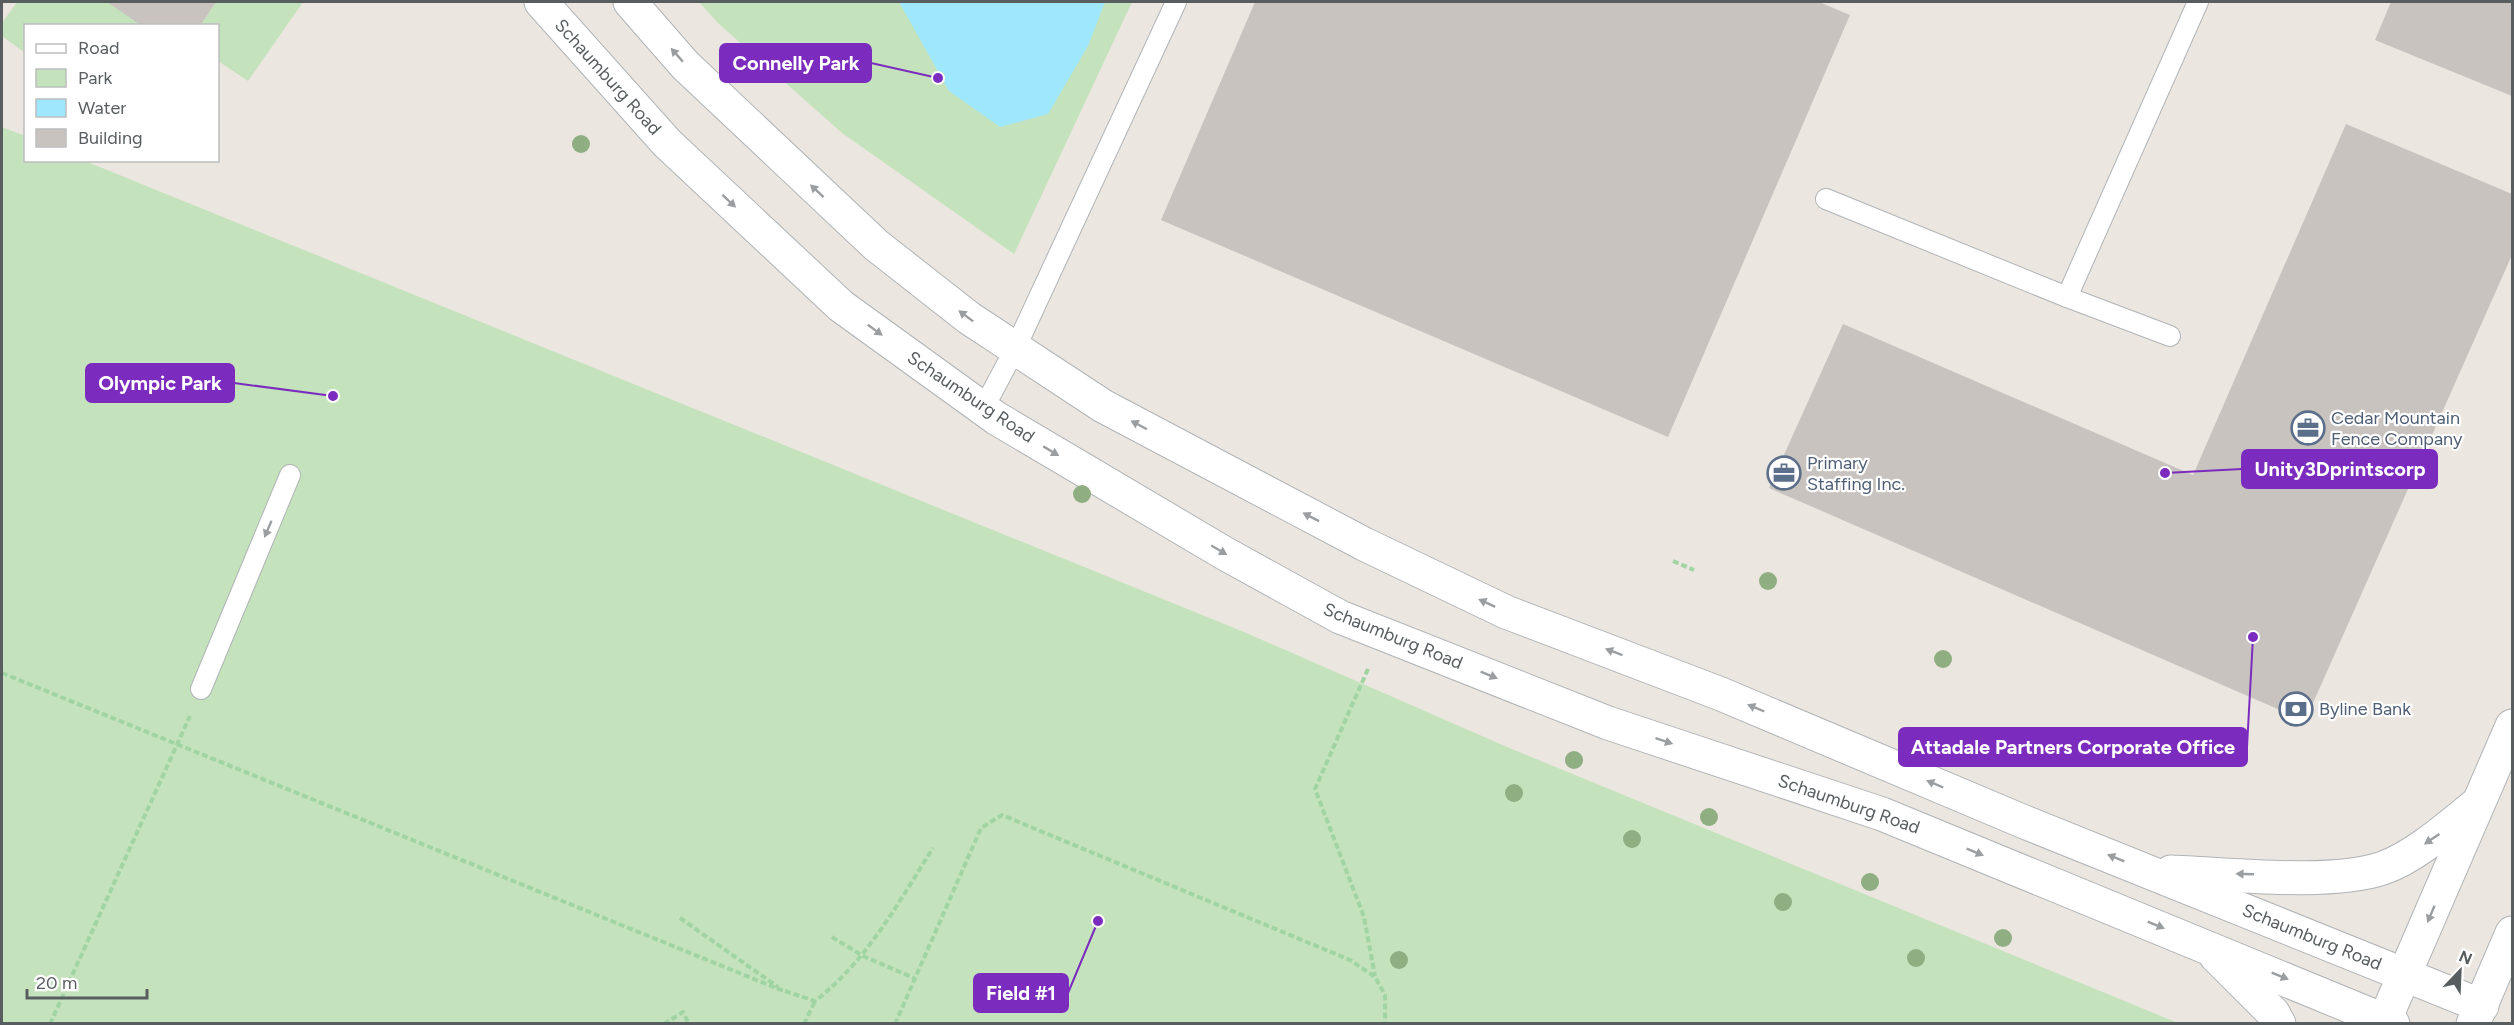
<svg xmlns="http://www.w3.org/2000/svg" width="2514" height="1025" font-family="Figtree,sans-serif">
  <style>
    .green { fill: #c4e3bc }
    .water { fill: #9fe7fc }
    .building { fill: #c8c3bf }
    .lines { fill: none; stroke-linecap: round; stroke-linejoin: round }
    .service-casing { stroke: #b0b4b7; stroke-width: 22 }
    .tertiary-casing { stroke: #b0b4b7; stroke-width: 35 }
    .path { stroke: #a0d4a2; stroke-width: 4; stroke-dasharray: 6 3; stroke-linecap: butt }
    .service { stroke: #fff; stroke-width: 20 }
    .tertiary { stroke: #fff; stroke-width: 33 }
    .tree { fill: #8fae82 }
    .oneway { fill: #9b9ea0 }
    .labels { text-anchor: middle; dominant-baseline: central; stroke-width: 4.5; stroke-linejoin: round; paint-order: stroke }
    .street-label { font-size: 18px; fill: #585e60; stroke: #fff }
    .service-label { font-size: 18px; fill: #4e5e75; stroke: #fff; text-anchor: start }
    .leader { fill: none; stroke: #7b2cbf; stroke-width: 2 }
    .callout-dot { fill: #7b2cbf; stroke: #fff; stroke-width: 2 }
    .callout { fill: #7b2cbf; stroke: #7b2cbf; stroke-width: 2 }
    .callout-label { font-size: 20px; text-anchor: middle; font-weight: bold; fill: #fff }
  </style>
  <rect width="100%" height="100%" fill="#ebe6df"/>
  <g class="green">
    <polygon points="17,2 107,2 142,25 26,26 25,53 2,36 2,23"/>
    <polygon points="216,2 303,2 248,81 218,61 218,26 200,26"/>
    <polygon points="699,2 1132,2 1014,254 842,133 718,23"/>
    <polygon points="2,127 25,136 26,160 85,161 1244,632 1507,747 2178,1023 2,1023"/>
  </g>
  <polygon class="water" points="899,2 1105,2 1088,46 1048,114 1000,127 949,91"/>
  <g class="building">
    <polygon points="107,2 216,2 200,26 142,26"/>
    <polygon points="1255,2 1819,2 1850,15 1668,437 1161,220"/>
    <polygon points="2391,2 2512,2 2512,96 2375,40"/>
    <polygon points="2346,124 2512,194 2512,255 2305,721 1769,488 1843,324 2193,475"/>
  </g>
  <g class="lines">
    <defs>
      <g id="service">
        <polyline points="1826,199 2067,297 2198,2"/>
        <polyline points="2067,297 2170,336"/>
        <polyline points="983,409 1015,349 1176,2"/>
        <polyline points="201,689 290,475"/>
      </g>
      <g id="tertiary">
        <polyline points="541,2 667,143 841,306 996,418 1224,553 1340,617 1608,723 1882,814 2393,1024"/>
        <polyline points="630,2 685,65 876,245 969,318 1103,406 1364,544 1506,612 1721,694 2022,821 2482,1006"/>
        <path d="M2171,872C2228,874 2331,886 2383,868C2415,857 2452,824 2478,803"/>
        <polyline points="2216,956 2273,1013 2279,1024"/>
        <polyline points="2383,1024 2512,726"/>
        <polyline points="2473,1024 2512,933"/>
      </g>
    </defs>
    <use href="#service" class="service-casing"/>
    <use href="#tertiary" class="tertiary-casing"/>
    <g class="path">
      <polyline points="1673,561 1694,570"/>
      <polyline points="1368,669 1315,789 1364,917 1375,976"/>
      <polyline points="2,673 786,992"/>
      <polyline points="680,918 778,987"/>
      <polyline points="832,937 863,956 914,978"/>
      <path d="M785,991L815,1001C867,961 898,903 933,848"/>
      <polyline points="50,1024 190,716"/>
      <polyline points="664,1024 683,1012 689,1024"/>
      <polyline points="804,1024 815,1001"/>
      <polyline points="895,1024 981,828 1002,815 1350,960 1375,977 1385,995 1385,1024"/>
    </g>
    <use href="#service" class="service"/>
    <use href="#tertiary" class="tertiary"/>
  </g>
  <g class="tree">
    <circle cx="581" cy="144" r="9"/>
    <circle cx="1082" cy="494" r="9"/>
    <circle cx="1768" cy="581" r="9"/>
    <circle cx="1943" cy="659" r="9"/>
    <circle cx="1574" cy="760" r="9"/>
    <circle cx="1514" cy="793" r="9"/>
    <circle cx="1709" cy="817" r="9"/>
    <circle cx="1632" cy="839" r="9"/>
    <circle cx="1870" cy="882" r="9"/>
    <circle cx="1783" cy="902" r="9"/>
    <circle cx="2003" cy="938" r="9"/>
    <circle cx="1916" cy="958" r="9"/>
    <circle cx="1399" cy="960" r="9"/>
  </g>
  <defs><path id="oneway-solid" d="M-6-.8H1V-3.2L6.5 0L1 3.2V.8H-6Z" transform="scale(1.5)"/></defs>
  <g class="oneway">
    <use href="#oneway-solid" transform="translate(677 55) rotate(-131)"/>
    <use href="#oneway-solid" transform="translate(817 191) rotate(-137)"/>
    <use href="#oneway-solid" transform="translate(729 201) rotate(43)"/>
    <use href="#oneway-solid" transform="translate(966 316) rotate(-143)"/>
    <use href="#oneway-solid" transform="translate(875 330) rotate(36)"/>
    <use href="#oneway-solid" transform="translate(1139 425) rotate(-152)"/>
    <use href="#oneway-solid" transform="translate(1051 451) rotate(31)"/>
    <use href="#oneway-solid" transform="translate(1311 517) rotate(-153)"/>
    <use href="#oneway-solid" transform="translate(268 529) rotate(113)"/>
    <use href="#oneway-solid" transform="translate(1219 550) rotate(30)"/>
    <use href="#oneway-solid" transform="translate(1487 603) rotate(-155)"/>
    <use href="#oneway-solid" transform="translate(1614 652) rotate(-159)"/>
    <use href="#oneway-solid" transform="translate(1489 675) rotate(22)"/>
    <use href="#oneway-solid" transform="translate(1756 708) rotate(-157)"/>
    <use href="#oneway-solid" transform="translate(1664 741) rotate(18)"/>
    <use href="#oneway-solid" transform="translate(1935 784) rotate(-157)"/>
    <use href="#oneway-solid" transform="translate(2432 839) rotate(146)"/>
    <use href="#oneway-solid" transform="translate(1975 852) rotate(22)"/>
    <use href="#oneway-solid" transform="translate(2116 858) rotate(-158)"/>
    <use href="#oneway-solid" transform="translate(2245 874) rotate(-178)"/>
    <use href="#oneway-solid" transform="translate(2431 914) rotate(113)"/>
    <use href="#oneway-solid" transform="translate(2156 925) rotate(22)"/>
    <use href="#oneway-solid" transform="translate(2280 976) rotate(22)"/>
  </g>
  <defs>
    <symbol id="office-ring" viewBox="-11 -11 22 22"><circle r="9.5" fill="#fff" stroke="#5c6f8a" stroke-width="1.5"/><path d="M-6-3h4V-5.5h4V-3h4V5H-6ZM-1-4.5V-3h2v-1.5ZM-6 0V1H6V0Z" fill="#5c6f8a"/></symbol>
    <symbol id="bank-ring" viewBox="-11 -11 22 22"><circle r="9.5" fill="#fff" stroke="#5c6f8a" stroke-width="1.5"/><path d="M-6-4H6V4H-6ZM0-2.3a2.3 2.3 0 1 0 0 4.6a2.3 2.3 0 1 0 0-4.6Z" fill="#5c6f8a"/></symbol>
  </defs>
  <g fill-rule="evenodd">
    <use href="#office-ring" x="2289" y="409" width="38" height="38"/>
    <use href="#office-ring" x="1765" y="454" width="38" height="38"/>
    <use href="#bank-ring" x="2277" y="690" width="38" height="38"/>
  </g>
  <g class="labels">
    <g class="street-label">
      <text transform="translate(608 77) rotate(48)">Schaumburg Road</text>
      <text transform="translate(971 397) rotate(34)">Schaumburg Road</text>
      <text transform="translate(1393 636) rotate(22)">Schaumburg Road</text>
      <text transform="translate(1849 804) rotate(19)">Schaumburg Road</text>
      <text transform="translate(2312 937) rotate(22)">Schaumburg Road</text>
    </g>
    <g class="service-label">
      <text x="2331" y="418">Cedar Mountain<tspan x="2331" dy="21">Fence Company</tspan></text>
      <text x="1807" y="463">Primary<tspan x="1807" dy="21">Staffing Inc.</tspan></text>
      <text x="2319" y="709">Byline Bank</text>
    </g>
  </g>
  <path class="leader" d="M938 78L871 63M333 396L234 383M2165 473L2242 469M2253 637L2247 747M1098 921L1068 993"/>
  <g class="callout-dot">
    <circle cx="938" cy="78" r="6"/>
    <circle cx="333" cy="396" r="6"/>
    <circle cx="2165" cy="473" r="6"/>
    <circle cx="2253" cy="637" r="6"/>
    <circle cx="1098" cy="921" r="6"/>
  </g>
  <g class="callout">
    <rect x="720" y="44" width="151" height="38" rx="6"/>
    <rect x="86" y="364" width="148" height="38" rx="6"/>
    <rect x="2242" y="450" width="195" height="38" rx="6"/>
    <rect x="1899" y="728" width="348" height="38" rx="6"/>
    <rect x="974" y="974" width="94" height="38" rx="6"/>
  </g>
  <g class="callout-label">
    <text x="796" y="70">Connelly Park</text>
    <text x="160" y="390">Olympic Park</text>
    <text x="2340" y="476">Unity3Dprintscorp</text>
    <text x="2073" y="754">Attadale Partners Corporate Office</text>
    <text x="1021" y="1000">Field #1</text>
  </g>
  <rect width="2514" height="1025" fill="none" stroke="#585e60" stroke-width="6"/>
  <rect x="24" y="24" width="195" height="138" fill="#ffffff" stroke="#bcbfbf" stroke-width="1.5"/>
  <rect x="36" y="44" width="30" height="9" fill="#ffffff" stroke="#bcbfbf" stroke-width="1.5"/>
  <text x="78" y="54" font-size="18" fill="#585e60">Road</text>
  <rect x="36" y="69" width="30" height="18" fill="#c4e3bc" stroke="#bcbfbf" stroke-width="1.5"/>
  <text x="78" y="84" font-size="18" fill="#585e60">Park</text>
  <rect x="36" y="99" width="30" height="18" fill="#9fe7fc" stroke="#bcbfbf" stroke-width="1.5"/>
  <text x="78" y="114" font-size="18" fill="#585e60">Water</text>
  <rect x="36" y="129" width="30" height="18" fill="#c8c3bf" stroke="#bcbfbf" stroke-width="1.5"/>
  <text x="78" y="144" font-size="18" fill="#585e60">Building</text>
  <g transform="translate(2460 971) rotate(23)" stroke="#ffffff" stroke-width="4.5" paint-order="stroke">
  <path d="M0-4.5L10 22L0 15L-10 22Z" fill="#585e60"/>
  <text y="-9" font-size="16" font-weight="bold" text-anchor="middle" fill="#585e60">N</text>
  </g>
  <path d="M27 989v9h120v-9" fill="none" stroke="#585e60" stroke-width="3"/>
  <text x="36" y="989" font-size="18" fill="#585e60" stroke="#ffffff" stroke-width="4.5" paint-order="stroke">20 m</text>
</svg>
